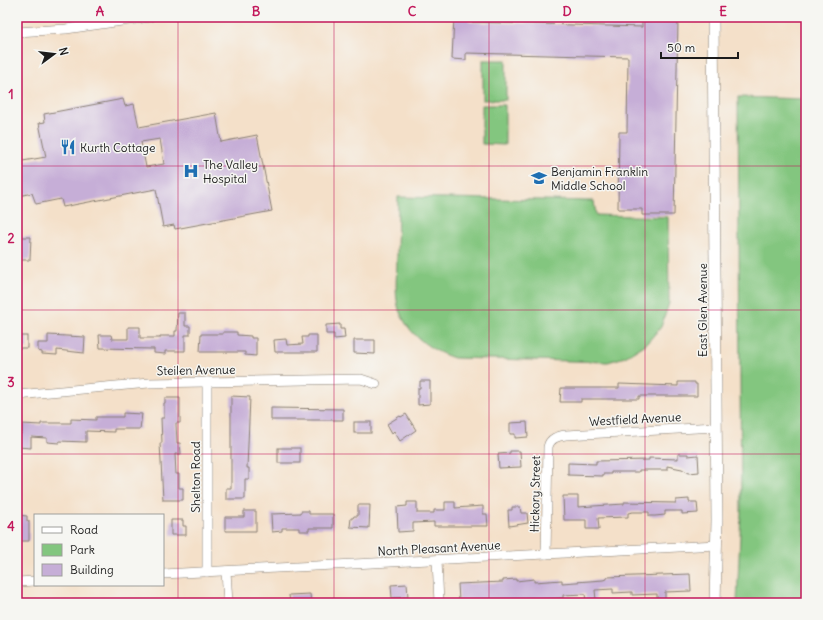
<svg xmlns="http://www.w3.org/2000/svg" width="823" height="620" font-family="Delius,sans-serif">
  <style>
    .green { fill: #83c67f; stroke: #50714e }
    .building { fill: #c6aed7; fill-rule: evenodd }
    .lines { fill: none; stroke-linecap: round; stroke-linejoin: round }
    .minor-casing { stroke: #887e72; stroke-width: 10 }
    .tertiary-casing { stroke: #887e72; stroke-width: 12 }
    .minor { stroke: #fff; stroke-width: 9 }
    .tertiary { stroke: #fff; stroke-width: 11 }
    .grid { fill: none; stroke: #c2185b; stroke-width: 1; stroke-opacity: 0.55 }
    .labels { text-anchor: middle; dominant-baseline: central; stroke-width: 3; stroke-linejoin: round; paint-order: stroke }
    .poi-label { font-size: 12px; fill: #1c1c1c; stroke: #f6f6f2; text-anchor: start }
    .street-label { font-size: 12px; fill: #1c1c1c; stroke: #f6f6f2 }
    .neatline { fill: none; stroke: #c2185b; stroke-width: 1.5 }
    .grid-label { font-size: 13px; text-anchor: middle; font-weight: bold; fill: #c2185b }
  </style>
  <rect width="100%" height="100%" fill="#f6f6f2"/>
  <filter id="ink" filterUnits="userSpaceOnUse"><feTurbulence type="fractalNoise" baseFrequency=".025" numOctaves="2"/><feDisplacementMap in="SourceGraphic" scale="8" xChannelSelector="R" yChannelSelector="G"/><feConvolveMatrix kernelMatrix="1 2 1 2 8 2 1 2 1" color-interpolation-filters="sRGB"/></filter>
  <filter id="wash" filterUnits="userSpaceOnUse"><feTurbulence type="fractalNoise" baseFrequency=".012" numOctaves="4" result="noise"/><feDisplacementMap in="SourceGraphic" scale="16" xChannelSelector="R" yChannelSelector="G"/><feGaussianBlur stdDeviation="0.9" result="paint"/><feColorMatrix in="noise" values="0 0 0 0 0 0 0 0 0 0 0 0 0 0 0 0 0 1.4 0 .05"/><feComposite in="paint" operator="in"/></filter>
  <g filter="url(#wash)">
    <rect width="100%" height="100%" fill="#f4e0c9"/>
    <g class="green">
      <rect x="483" y="60" width="23" height="40"/>
      <polygon points="738,97 806,99 806,603 737,603 741,513"/>
      <polygon points="482,105 505,105 505,145 482,144"/>
      <path d="M398,197L594,201L596,215L668,217L669,303L661,327L646,344L625,357L608,362L454,358C432,351 413,338 402,317C393,300 397,277 397,259C397,239 398,218 398,197Z"/>
    </g>
    <g id="blocks">
      <g class="building">
        <polygon points="454,17 469,17 469,22 642,27 642,21 678,21 674,215 642,215 642,209 618,209 619,132 627,132 628,57 466,53 466,60 452,59"/>
        <path d="M123,99L125,106L134,104L139,127L216,113L221,142L257,135L272,211L175,229L174,225L163,227L156,189L63,207L61,199L36,204L32,193L19,196L17,184V162L46,157L39,123L45,122L44,114ZM160,139L164,164L146,167L141,142Z"/>
        <polygon points="17,237 31,237 30,260 17,260"/>
        <polygon points="178,313 185,313 185,326 190,326 190,335 185,335 185,351 165,351 165,354 154,353 154,349 100,348 99,335 111,335 112,339 128,339 128,327 140,327 140,338 160,338 160,336 175,336 175,331 177,331"/>
        <polygon points="340,324 340,329 344,329 345,338 334,339 334,334 326,334 326,325"/>
        <polygon points="223,332 237,332 237,335 251,336 251,338 256,338 256,356 245,355 245,352 200,352 201,334 223,334"/>
        <polygon points="48,335 85,337 84,353 57,350 57,355 42,354 42,352 38,351 38,343 48,343"/>
        <polygon points="308,335 317,335 317,352 275,352 274,340 286,339 287,345 303,344 302,337 308,337"/>
        <rect x="17" y="336" width="10" height="12"/>
        <polygon points="354,340 375,340 375,354 354,353"/>
        <polygon points="420,381 430,381 430,404 418,405 418,388 420,388"/>
        <polygon points="678,382 695,382 695,384 697,384 697,396 639,396 639,399 581,399 581,402 560,402 561,388 619,388 619,384 678,386"/>
        <polygon points="231,396 250,397 247,468 249,468 249,479 245,479 245,499 226,499 226,488 231,488"/>
        <polygon points="165,398 180,398 180,423 176,423 177,443 180,443 181,454 175,454 176,474 179,474 179,488 183,488 183,500 163,500 160,443 162,443 161,418 164,418 164,403 165,403"/>
        <polygon points="271,408 343,409 343,420 271,420"/>
        <polygon points="123,413 142,414 140,429 114,429 114,432 86,431 86,442 59,441 59,443 47,442 47,438 31,437 31,448 18,447 19,433 22,433 22,424 41,425 41,423 71,423 71,419 96,420 96,417 123,417"/>
        <polygon points="406,414 416,430 400,441 394,431 392,433 387,424 400,416 401,417"/>
        <rect x="354" y="422" width="17" height="11"/>
        <polygon points="527,422 528,437 515,438 515,434 510,434 510,423"/>
        <rect x="278" y="448" width="22" height="15"/>
        <polygon points="510,451 520,451 521,467 499,468 498,454 510,453"/>
        <polygon points="678,454 688,454 688,456 698,455 699,472 689,473 682,469 667,466 667,470 639,470 639,472 611,472 611,474 603,474 603,476 568,475 568,463 596,464 596,461 649,460 649,458 678,459"/>
        <polygon points="563,496 578,496 578,507 624,504 624,502 676,503 676,500 689,499 689,502 697,502 698,513 682,514 682,511 665,511 665,515 655,516 649,516 649,512 633,512 628,513 628,517 598,518 599,529 586,529 586,520 564,520"/>
        <polygon points="407,502 417,502 417,513 434,513 434,510 445,510 445,502 455,502 455,508 483,506 483,514 487,514 488,526 434,526 434,522 413,523 413,531 398,532 397,507 407,506"/>
        <polygon points="358,505 370,505 369,528 350,527 351,518 353,518 354,516 358,516"/>
        <polygon points="512,507 520,507 521,513 527,513 528,523 509,526 508,510 512,510"/>
        <polygon points="244,511 256,511 256,531 225,531 225,517 244,517"/>
        <polygon points="301,511 309,511 309,514 333,514 333,528 309,528 309,531 299,531 299,528 282,528 282,531 272,532 271,514 301,513"/>
        <polygon points="17,515 27,516 27,521 29,521 29,541 17,541"/>
        <polygon points="171,520 183,520 183,526 186,526 186,535 171,535"/>
        <polygon points="690,574 691,591 665,592 665,603 657,603 657,594 632,595 632,592 613,593 613,589 595,590 596,600 594,603 588,603 586,601 585,594 563,595 563,598 517,601 517,603 464,603 464,601 459,601 458,584 503,582 503,580 516,579 516,581 534,579 534,582 562,580 562,583 603,580 607,579 607,577"/>
        <polygon points="407,584 408,597 392,598 391,585"/>
        <polygon points="310,594 311,603 290,603 289,595"/>
      </g>
    </g>
  </g>
  <g filter="url(#ink)">
    <use href="#blocks" fill-opacity="0" stroke="#887e72" stroke-width="1"/>
    <g class="lines">
      <defs>
        <g id="minor">
          <polyline points="17,32 66,29 150,17"/>
          <polyline points="17,395 149,383 361,379 376,384"/>
          <path d="M546,554L548,447C550,438 558,436 566,435L716,427"/>
          <polyline points="437,560 439,603"/>
          <polyline points="226,571 228,603"/>
          <polyline points="207,572 207,382"/>
          <polyline points="163,574 717,545"/>
          <polyline points="17,582 35,581"/>
        </g>
        <polyline id="tertiary" points="713,17 717,521 715,603"/>
      </defs>
      <use href="#minor" class="minor-casing"/>
      <use href="#tertiary" class="tertiary-casing"/>
      <use href="#minor" class="minor"/>
      <use href="#tertiary" class="tertiary"/>
    </g>
  </g>
  <path class="grid" d="M178,17V603M334,17V603M489,17V603M645,17V603M17,166H806M17,310H806M17,454H806"/>
  <defs>
    <symbol id="restaurant-bare" viewBox="-9 -9 18 18"><path d="M-5-6h1v4h1v-4h1v4h1v-4h1v5L-1.5 .5V6h-2V.5L-5-1ZM5-6V6H3V1.5H1.5Q1.5-4 5-6Z" fill="#1f6fb2" stroke="#f6f6f2" stroke-width="2.5" paint-order="stroke"/></symbol>
    <symbol id="hospital-bare" viewBox="-9 -9 18 18"><path d="M-5-5h3v3.5h4V-5h3V5h-3V1.5h-4V5h-3Z" fill="#1f6fb2" stroke="#f6f6f2" stroke-width="2.5" paint-order="stroke"/></symbol>
    <symbol id="school-bare" viewBox="-9 -9 18 18"><path d="M0-5L7-2L0 1L-7-2ZM-4 1L0 2.5L4 1V4Q0 6-4 4Z" fill="#1f6fb2" stroke="#f6f6f2" stroke-width="2.5" paint-order="stroke"/></symbol>
  </defs>
  <g fill-rule="evenodd">
    <use href="#restaurant-bare" x="57" y="136" width="22" height="22"/>
    <use href="#hospital-bare" x="180" y="160" width="22" height="22"/>
    <use href="#school-bare" x="528" y="167" width="22" height="22"/>
  </g>
  <g class="labels">
    <g class="poi-label">
      <text x="80" y="147">Kurth Cottage</text>
      <text x="203" y="164">The Valley<tspan x="203" dy="14">Hospital</tspan></text>
      <text x="551" y="171">Benjamin Franklin<tspan x="551" dy="14">Middle School</tspan></text>
    </g>
    <g class="street-label">
      <text transform="translate(702 310) rotate(-90)">East Glen Avenue</text>
      <text transform="translate(196 370) rotate(-1)">Steilen Avenue</text>
      <text transform="translate(635 419) rotate(-3)">Westfield Avenue</text>
      <text transform="translate(195 477) rotate(-90)">Shelton Road</text>
      <text transform="translate(535 494) rotate(-89)">Hickory Street</text>
      <text transform="translate(439 548) rotate(-3)">North Pleasant Avenue</text>
    </g>
  </g>
  <rect width="823" height="620" fill="none" stroke="#f6f6f2" stroke-width="44"/>
  <rect x="34" y="514" width="130" height="72" fill="#f6f6f2" stroke="#9f9f9c"/>
  <rect x="42" y="527" width="20" height="6" fill="#ffffff" stroke="#9f9f9c"/>
  <text x="70" y="534" font-size="12" fill="#1c1c1c">Road</text>
  <rect x="42" y="544" width="20" height="12" fill="#83c67f" stroke="#9f9f9c"/>
  <text x="70" y="554" font-size="12" fill="#1c1c1c">Park</text>
  <rect x="42" y="564" width="20" height="12" fill="#c6aed7" stroke="#9f9f9c"/>
  <text x="70" y="574" font-size="12" fill="#1c1c1c">Building</text>
  <g transform="translate(54 54) rotate(75)" stroke="#f6f6f2" stroke-width="3" paint-order="stroke">
  <path d="M0-3L7 15L0 10L-7 15Z" fill="#1c1c1c"/>
  <text y="-6" font-size="11" font-weight="bold" text-anchor="middle" fill="#1c1c1c">N</text>
  </g>
  <path d="M661 52v6h77v-6" fill="none" stroke="#1c1c1c" stroke-width="2"/>
  <text x="667" y="52" font-size="12" fill="#1c1c1c" stroke="#f6f6f2" stroke-width="3" paint-order="stroke">50 m</text>
  <rect x="22" y="22" width="779" height="576" class="neatline"/>
  <g class="grid-label">
    <text x="100" y="16">A</text>
    <text x="256" y="16">B</text>
    <text x="412" y="16">C</text>
    <text x="567" y="16">D</text>
    <text x="723" y="16">E</text>
    <text x="11" y="99">1</text>
    <text x="11" y="243">2</text>
    <text x="11" y="387">3</text>
    <text x="11" y="531">4</text>
  </g>
</svg>
